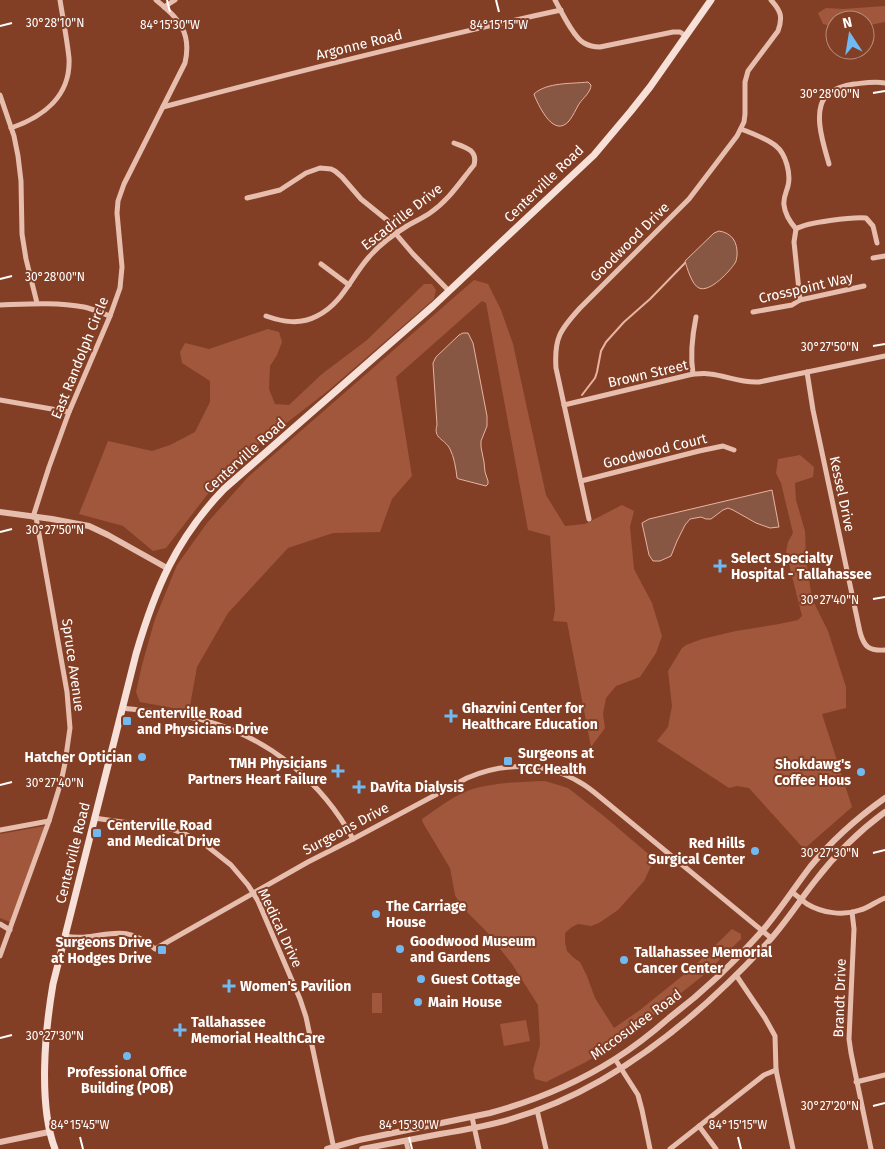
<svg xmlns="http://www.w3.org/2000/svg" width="885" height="1149" font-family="'Fira Sans',sans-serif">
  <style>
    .green { fill: #a1573c }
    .water { fill: #875743; stroke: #e8b3a1 }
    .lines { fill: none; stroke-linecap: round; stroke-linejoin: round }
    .stream { stroke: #e8b3a1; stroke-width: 2 }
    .minor { stroke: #e7bdad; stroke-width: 5 }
    .tertiary { stroke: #e7bdad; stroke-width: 6 }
    .secondary { stroke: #f6e0d7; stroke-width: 7 }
    .ticks { fill: none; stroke: #fff; stroke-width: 2 }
    .poi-dot { fill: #71baf1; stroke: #833f25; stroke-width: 2 }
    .labels { text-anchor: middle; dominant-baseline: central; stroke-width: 4; stroke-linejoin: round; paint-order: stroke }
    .street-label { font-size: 14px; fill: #fff; stroke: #833f25 }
    .poi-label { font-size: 14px; font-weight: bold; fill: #fff; stroke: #833f25; text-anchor: start }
    .ticks-label { font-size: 12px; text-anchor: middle; fill: #fff; stroke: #833f25; stroke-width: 4; stroke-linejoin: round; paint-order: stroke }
  </style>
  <rect width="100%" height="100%" fill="#833f25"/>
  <g class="green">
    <polygon points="885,6 885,22 865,26 865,20 835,20 835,27 823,24 818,13 826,8 843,9"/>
    <polygon points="474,280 488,284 501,310 513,344 546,495 565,526 585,524 622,505 634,511 630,527 634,569 652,603 662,636 656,653 640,677 616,686 606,698 603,714 605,728 591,747 567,622 553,621 555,610 550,536 528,530 486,303 482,301 396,377 412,476 392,499 380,532 333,533 288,548 228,613 197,667 189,711 140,702 136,692 142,665 155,619 177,565 207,523 248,477"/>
    <polygon points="424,284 432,284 436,290 434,299 329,390 249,452 207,495 166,548 153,551 123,526 79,514 108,441 152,451 170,445 195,432 210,402 210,381 182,363 180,352 185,343 209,349 268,329 279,332 282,342 277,355 270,366 269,389 275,404 289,405 322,374 367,340"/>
    <polygon points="800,455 814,467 813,477 795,483 796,500 805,531 806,560 812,599 828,631 846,687 846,708 822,714 852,807 804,849 749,788 737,786 729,788 657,741 668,727 672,706 668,671 682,648 686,645 702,639 736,631 779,624 798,620 802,616 786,552 788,542 793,533 781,483 776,473 778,459"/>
    <path d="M545,781L568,788L605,817L652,857L653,862L644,881L618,910L599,923L591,926L578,924L572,927L565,933V942L567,951L574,958L580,962L587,976L595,998L614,1028L640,1010L692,968L732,929L741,934V939L705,974L623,1039L586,1062L546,1082L535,1079L533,1070L540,1045L538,1005L512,964L486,931L461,906L455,895L450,868L423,823L422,819C438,808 457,793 476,788C498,782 523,782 545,781Z"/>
    <polygon points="45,826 10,922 0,918 0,834"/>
    <rect x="372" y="993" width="10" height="20"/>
    <polygon points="526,1020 530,1041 504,1046 500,1024"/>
  </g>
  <g class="water">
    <path d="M588,82L591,85C591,92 583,98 579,104C576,109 573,116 569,121C554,138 540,108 535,97L534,94C547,82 571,84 588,82Z"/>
    <path d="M719,231C732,233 738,242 737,256C736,259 737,260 735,263C730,271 710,293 699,288C692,285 687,268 685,261L714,233Z"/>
    <path d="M463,333H468L473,343L487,416V426L481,441V447L484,462L485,472L488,481V484L486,486L459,479L457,478C456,468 454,457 450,449C444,438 433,439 437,425L433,363L436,357L459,335Z"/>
    <polygon points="772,490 779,527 770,528 756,523 733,510 728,508 723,510 711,519 706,519 701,517 690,519 685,525 677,541 671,556 660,561 653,561 649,555 642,523 649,519"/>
  </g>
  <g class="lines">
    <polyline class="stream" points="582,395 595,378 597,372 601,351 606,342 624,322 650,299 685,263"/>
    <g class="minor">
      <path d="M555,0C561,11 574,38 584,43C589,46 594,47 600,47L673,32H680L686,36"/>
      <polyline points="164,7 175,0"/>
      <polyline points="0,95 14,136 18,156 21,181 22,234 26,259 37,303"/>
      <path d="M163,107C295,72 427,39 561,10"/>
      <path d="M11,128C43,117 71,96 69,58C67,39 63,19 60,0"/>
      <path d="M741,129C751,133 768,139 776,146C786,154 791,174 788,186C786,193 783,198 784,205C785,215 790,222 796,229L794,242L800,300"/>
      <path d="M829,164C824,146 812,112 826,96C832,89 845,85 854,84C864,83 875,81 885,83"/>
      <polyline points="247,198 280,190 306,173 320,168 331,169 335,171 342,177 361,199 387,220 397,233"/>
      <path d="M796,229C807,222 853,217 866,218L873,226L877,243"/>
      <polyline points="396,234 413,254 449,291"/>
      <polyline points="873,258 885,256"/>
      <polyline points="321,264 349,285"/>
      <path d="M0,305C28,304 56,302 84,307C93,309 101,313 110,316"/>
      <polyline points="753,312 792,305 800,300 864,286"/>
      <path d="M266,316C283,322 300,325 317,316C342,304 351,277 369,257C379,245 394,234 407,226C415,221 423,218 430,213C449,200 460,182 474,165C478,150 465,147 454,143"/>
      <path d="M807,372L813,410L860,632C864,647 869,651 885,650"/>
      <path d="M693,374C690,355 692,337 696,317"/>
      <polyline points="0,400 69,412"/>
      <path d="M564,405L693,374C699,374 704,373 710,374C728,376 739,383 759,382L885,356"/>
      <polyline points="581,481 699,451 723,446 734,450"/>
      <path d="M33,517L49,467L69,412L110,316L120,288L122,267L117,213L118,201L124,184L185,63C192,33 179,18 156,0"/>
      <path d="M589,519L556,368C554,338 560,330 580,308L689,199L737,136L744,122L745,114V82L748,71L778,31C783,17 781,11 771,0"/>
      <path d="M123,708C151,712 179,713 206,721C269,738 322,782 353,839"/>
      <polyline points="94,818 171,829 185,834 207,846 231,865 248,885 258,901 300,999 306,1017 334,1149"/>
      <polyline points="0,830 49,821"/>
      <path d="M792,892C797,896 802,900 807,904C822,913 843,916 860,910C869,908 876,901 885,898"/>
      <polyline points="852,912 854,929 849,1039 851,1053 871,1149"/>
      <polyline points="0,924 10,930"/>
      <path d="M65,936C101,943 121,918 155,949L308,862L353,839L467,778C503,762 547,762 581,783C588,787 594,792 600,797L771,938"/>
      <polyline points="0,956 49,821 61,782 65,763 70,728 67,692 36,517"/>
      <polyline points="736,975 765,1018 775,1036 776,1070 793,1149"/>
      <polyline points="615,1059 638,1095 642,1110 650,1149"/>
      <polyline points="856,1082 885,1075"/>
      <polyline points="537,1110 546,1149"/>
      <polyline points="472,1117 479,1149"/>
      <polyline points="699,1126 716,1149"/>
      <polyline points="406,1141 408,1149"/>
      <polyline points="670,1149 764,1075 776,1070"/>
    </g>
    <g class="tertiary">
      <polyline points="0,512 52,519 89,526 108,535 167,568"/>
      <polyline points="0,1142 49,1132"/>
      <path d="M327,1149L359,1140L490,1113C534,1101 577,1083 615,1059C634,1047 652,1033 669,1018C703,992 734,963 763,930C780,910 794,888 810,867C832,840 857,818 885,798"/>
      <path d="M362,1149C388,1144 414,1139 440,1134C464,1130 488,1126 511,1119C612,1090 699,1017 769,941C786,922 800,900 815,881C835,855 859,831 885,812"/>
    </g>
    <path class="secondary" d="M55,1149C38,1104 45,1031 53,984L136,654C155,589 176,539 224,489L433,306L594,155L631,111L650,87L711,0"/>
  </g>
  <path class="ticks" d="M167,0L170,12M496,0L499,12M0,26L12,23M873,93L885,91M0,279L12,276M873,346L885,344M0,532L12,529M873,599L885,597M0,785L12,782M873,853L885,850M0,1038L12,1035M873,1106L885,1103M80,1137L83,1149M409,1137L412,1149M738,1137L741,1149"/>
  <g class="poi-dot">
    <path d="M717.5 558.5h5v5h5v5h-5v5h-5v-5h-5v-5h5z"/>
    <path d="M448.5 708.5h5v5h5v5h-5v5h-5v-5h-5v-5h5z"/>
    <rect x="122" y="716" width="10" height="10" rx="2.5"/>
    <circle cx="142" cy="757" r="5"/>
    <rect x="503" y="756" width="10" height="10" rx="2.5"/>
    <path d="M335.5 763.5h5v5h5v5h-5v5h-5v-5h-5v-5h5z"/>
    <circle cx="861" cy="772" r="5"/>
    <path d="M356.5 779.5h5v5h5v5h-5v5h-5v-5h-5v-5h5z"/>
    <rect x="92" y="828" width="10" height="10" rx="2.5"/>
    <circle cx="755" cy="851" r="5"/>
    <circle cx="376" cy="914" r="5"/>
    <circle cx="400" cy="949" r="5"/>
    <rect x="157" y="945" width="10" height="10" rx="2.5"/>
    <circle cx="624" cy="960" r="5"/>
    <circle cx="421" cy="979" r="5"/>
    <path d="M226.5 978.5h5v5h5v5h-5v5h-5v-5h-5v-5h5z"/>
    <circle cx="418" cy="1002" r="5"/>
    <path d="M177.5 1022.5h5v5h5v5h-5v5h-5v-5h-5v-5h5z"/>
    <circle cx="127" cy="1056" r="5"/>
  </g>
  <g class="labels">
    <g class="street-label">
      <text transform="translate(359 45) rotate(-14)">Argonne Road</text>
      <text transform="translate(544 184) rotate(-44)">Centerville Road</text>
      <text transform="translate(402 217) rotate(-38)">Escadrille Drive</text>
      <text transform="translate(630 242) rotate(-45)">Goodwood Drive</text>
      <text transform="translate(806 288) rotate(-13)">Crosspoint Way</text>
      <text transform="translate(80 358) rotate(-68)">East Randolph Circle</text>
      <text transform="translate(648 374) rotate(-13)">Brown Street</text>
      <text transform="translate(655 451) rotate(-14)">Goodwood Court</text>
      <text transform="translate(245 456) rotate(-42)">Centerville Road</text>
      <text transform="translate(842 494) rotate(78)">Kessel Drive</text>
      <text transform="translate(73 665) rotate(82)">Spruce Avenue</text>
      <text transform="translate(346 829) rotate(-28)">Surgeons Drive</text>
      <text transform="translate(73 853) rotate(-76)">Centerville Road</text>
      <text transform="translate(280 928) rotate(65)">Medical Drive</text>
      <text transform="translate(840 998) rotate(-88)">Brandt Drive</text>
      <text transform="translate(636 1025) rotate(-36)">Miccosukee Road</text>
    </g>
    <g class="poi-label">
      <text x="731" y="558">Select Specialty<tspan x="731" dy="16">Hospital - Tallahassee</tspan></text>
      <text x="462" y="708">Ghazvini Center for<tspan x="462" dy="16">Healthcare Education</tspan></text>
      <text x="137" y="713">Centerville Road<tspan x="137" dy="16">and Physicians Drive</tspan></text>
      <text x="518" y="753">Surgeons at<tspan x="518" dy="16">TCC Health</tspan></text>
      <text x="132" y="757" text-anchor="end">Hatcher Optician</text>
      <text x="327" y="763" text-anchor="end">TMH Physicians<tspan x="327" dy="16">Partners Heart Failure</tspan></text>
      <text x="851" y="764" text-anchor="end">Shokdawg's<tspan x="851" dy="16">Coffee Hous</tspan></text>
      <text x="370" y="787">DaVita Dialysis</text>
      <text x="107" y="825">Centerville Road<tspan x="107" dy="16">and Medical Drive</tspan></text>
      <text x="745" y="843" text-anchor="end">Red Hills<tspan x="745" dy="16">Surgical Center</tspan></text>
      <text x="386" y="906">The Carriage<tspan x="386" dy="16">House</tspan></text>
      <text x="410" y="941">Goodwood Museum<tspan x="410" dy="16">and Gardens</tspan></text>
      <text x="152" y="942" text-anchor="end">Surgeons Drive<tspan x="152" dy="16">at Hodges Drive</tspan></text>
      <text x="634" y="952">Tallahassee Memorial<tspan x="634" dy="16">Cancer Center</tspan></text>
      <text x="431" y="979">Guest Cottage</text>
      <text x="240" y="986">Women's Pavilion</text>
      <text x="428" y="1002">Main House</text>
      <text x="191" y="1022">Tallahassee<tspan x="191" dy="16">Memorial HealthCare</tspan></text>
      <text x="127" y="1072" text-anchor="middle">Professional Office<tspan x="127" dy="16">Building (POB)</tspan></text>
    </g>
  </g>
  <g class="ticks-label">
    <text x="55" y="27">30°28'10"N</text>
    <text x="170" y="29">84°15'30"W</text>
    <text x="499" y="29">84°15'15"W</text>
    <text x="830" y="98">30°28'00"N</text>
    <text x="55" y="281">30°28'00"N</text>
    <text x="830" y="351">30°27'50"N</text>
    <text x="55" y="534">30°27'50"N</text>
    <text x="830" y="604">30°27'40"N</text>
    <text x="55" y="787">30°27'40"N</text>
    <text x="830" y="857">30°27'30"N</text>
    <text x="55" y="1040">30°27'30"N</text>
    <text x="830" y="1110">30°27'20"N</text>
    <text x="80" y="1129">84°15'45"W</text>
    <text x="409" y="1129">84°15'30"W</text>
    <text x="738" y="1129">84°15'15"W</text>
  </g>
  <g transform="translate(850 35) rotate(348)"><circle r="24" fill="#833f25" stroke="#b58c7c"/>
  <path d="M0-4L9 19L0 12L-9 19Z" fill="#71baf1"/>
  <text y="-8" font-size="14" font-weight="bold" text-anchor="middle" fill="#ffffff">N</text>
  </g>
</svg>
